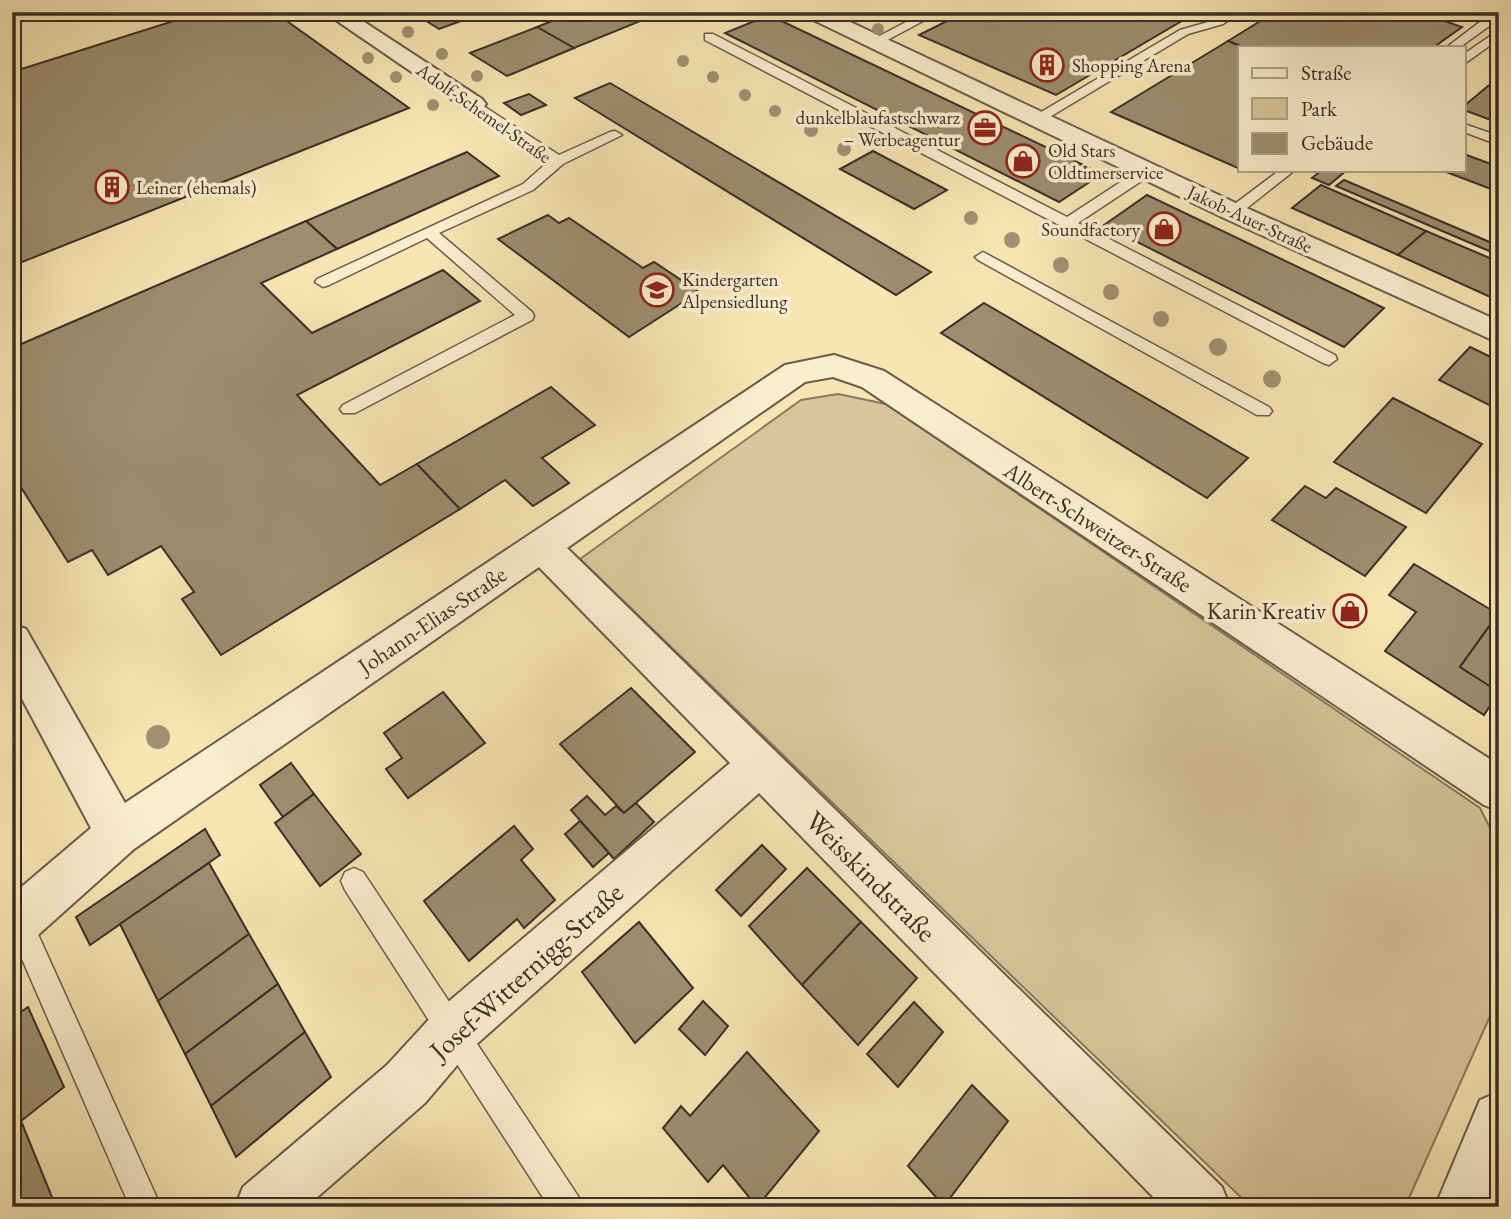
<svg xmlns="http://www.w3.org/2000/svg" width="1511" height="1219" font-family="'EB Garamond',serif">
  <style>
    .green { fill: #d7c69b; stroke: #887a60; stroke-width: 2 }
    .building { fill: #9c8e6f; stroke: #3a2f26; stroke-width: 2 }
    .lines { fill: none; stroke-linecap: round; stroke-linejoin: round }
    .service-casing { stroke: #695c49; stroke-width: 3 }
    .minor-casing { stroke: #695c49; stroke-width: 4 }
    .service { fill: #faeece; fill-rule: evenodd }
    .minor { fill: #faeece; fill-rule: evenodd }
    .tree { fill: #a09172 }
    .labels { text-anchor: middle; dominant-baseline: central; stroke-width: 7; stroke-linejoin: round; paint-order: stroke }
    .far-poi-label { font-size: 19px; fill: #3a2f26; stroke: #faeece; text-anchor: start }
    .far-street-label { font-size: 19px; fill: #3a2f26; stroke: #faeece }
    .street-label { font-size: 23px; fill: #3a2f26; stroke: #faeece }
    .poi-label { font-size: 23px; fill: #3a2f26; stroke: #faeece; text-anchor: end }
    .near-street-label { font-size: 28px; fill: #3a2f26; stroke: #faeece }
  </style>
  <rect width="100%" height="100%" fill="#f7e5b3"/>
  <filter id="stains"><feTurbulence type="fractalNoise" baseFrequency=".00286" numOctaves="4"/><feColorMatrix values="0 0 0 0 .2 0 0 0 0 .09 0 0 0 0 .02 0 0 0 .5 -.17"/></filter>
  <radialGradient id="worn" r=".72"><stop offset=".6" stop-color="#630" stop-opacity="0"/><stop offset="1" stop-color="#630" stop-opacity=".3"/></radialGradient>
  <polygon class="green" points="838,394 886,404 1480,808 1499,846 1499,996 1405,1207 1251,1207 580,559 801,400"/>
  <g class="building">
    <polygon points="202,12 274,12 409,108 12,266 12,72"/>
    <polygon points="412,12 486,12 439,29"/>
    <polygon points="575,12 618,12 638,22 574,48 537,27"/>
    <polygon points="859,12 892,12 876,20"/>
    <polygon points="965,12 1197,12 1056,95 919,35"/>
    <polygon points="1275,12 1419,12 1462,27 1434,47 1243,47 1228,41"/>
    <polygon points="769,15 1102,174 1059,202 725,33"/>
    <polygon points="537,27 574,48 507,76 470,53"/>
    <polygon points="1228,41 1243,47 1240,47 1240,169 1111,112"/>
    <polygon points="1499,77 1499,123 1464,110 1464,106"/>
    <polygon points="610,83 931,272 896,295 575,98"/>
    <polygon points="529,94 546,105 521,115 504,103"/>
    <polygon points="873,151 947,190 914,209 840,169"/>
    <polygon points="467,152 499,176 337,249 306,221"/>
    <polygon points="1464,154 1499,167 1499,192 1441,170 1464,170"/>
    <polygon points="1322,170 1347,170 1329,185 1312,178"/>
    <polygon points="1344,180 1499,246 1499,248 1494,253 1336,186"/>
    <polygon points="1321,185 1426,231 1398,255 1292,208"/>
    <polygon points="1147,195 1384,308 1344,347 1104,225"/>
    <polygon points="548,215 559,223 569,218 643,268 654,262 699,292 629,337 498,239"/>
    <polygon points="306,221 337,249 261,283 312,333 443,270 480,301 297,395 380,485 417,464 460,509 221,655 182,599 194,592 161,546 108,575 92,550 68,562 12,473 12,348"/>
    <polygon points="1426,231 1499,262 1499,301 1398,255"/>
    <polygon points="984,303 1248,458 1207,498 941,333"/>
    <polygon points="1470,347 1499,361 1499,410 1439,380"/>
    <polygon points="551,387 595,425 542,458 569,483 533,506 505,480 460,509 417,464"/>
    <polygon points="1393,398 1482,444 1426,513 1334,462"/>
    <polygon points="1305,486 1326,498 1336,488 1406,527 1365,576 1272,520"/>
    <polygon points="1414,564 1498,614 1460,667 1499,692 1484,715 1385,651 1416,612 1389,595"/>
    <polygon points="1498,614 1499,615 1499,692 1460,667"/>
    <polygon points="631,688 695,752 624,813 560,744"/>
    <polygon points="443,692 485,743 408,798 386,769 402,758 384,733"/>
    <polygon points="291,763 314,794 283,817 260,785"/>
    <polygon points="314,794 361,854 320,886 275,823"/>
    <polygon points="587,796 605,815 616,806 624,813 636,803 654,822 614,859 571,810"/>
    <polygon points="580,821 609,853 593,867 565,834"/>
    <polygon points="514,826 533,849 521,860 555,900 524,928 517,919 469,961 424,901"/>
    <polygon points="205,829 220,855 90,945 76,917"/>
    <polygon points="762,845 786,869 741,916 716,890"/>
    <polygon points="209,863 249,934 158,1001 120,924"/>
    <polygon points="807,868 861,922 802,985 749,926"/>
    <polygon points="639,922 693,988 635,1043 582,972"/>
    <polygon points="861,922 917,978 858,1045 802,985"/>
    <polygon points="249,934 278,984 185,1054 158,1001"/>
    <polygon points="278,984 305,1032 211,1106 185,1054"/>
    <polygon points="703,1001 728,1026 705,1055 679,1029"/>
    <polygon points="914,1002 943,1032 898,1087 867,1054"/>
    <polygon points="28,1007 64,1087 21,1121 56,1207 12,1207 12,1018"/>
    <polygon points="305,1032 331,1077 236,1157 211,1106"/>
    <polygon points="747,1052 819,1131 757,1207 723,1165 708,1182 663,1128 681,1106 690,1116"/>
    <polygon points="972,1085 1008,1121 944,1206 908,1166"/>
  </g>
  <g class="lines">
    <defs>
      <g id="service">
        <polygon points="925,12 940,12 878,45 868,42"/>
        <polygon points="1226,12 1240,12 1223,24 1188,34 1043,121 1033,121 1031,118 1180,30 1215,20"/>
        <polygon points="1493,12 1499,12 1499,19 1460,47 1447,47"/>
        <polygon points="1499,30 1499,39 1464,64 1464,54"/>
        <polygon points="705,34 713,34 1067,217 1142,168 1152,168 1152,174 1078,223 1335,355 1337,359 1329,365 1323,363 705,40"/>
        <polygon points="474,100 559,155 610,132 615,131 622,135 563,164 533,190 439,233 532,312 534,316 532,320 355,413 343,413 340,409 343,405 515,315 427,238 329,285 323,287 315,282 317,279 523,184 549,161 469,107 468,104"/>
        <polygon points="1464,124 1499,136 1499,145 1464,132"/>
        <polygon points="1280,170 1295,170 1238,215 1228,215 1226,212 1228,209"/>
        <polygon points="983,252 1269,407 1272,411 1269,415 1257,415 978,260 975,257"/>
        <polygon points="354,868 363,872 578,1196 582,1207 549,1207 345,890 341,881 345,872"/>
        <polygon points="19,908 28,912 161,1207 130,1207 12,936 12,911"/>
      </g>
      <g id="minor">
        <polygon points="324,12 349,12 482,99 486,104 482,109 466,109"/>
        <polygon points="802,12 829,12 1242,206 1499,321 1499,343 1224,218 805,16"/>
        <polygon points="834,355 884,371 1499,765 1499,811 1484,805 862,387 833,377 805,382 567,548 1222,1187 1230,1207 1163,1207 759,793 470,1050 425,1103 306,1207 235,1207 243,1187 387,1065 434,1014 730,763 539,567 134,849 29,943 12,950 12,895 91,828 12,680 12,624 26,629 125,803 785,365"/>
        <polygon points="1499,1092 1499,1187 1491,1207 1435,1207 1480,1100"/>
      </g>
    </defs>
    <use href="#service" class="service-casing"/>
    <use href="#minor" class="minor-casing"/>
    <use href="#service" class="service"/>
    <use href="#minor" class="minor"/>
  </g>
  <g class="tree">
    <circle cx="878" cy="29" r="6"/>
    <circle cx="408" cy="32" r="6"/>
    <circle cx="442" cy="54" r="6"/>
    <circle cx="368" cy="58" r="6"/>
    <circle cx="683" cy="61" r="6"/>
    <circle cx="477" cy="76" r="6"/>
    <circle cx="396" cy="77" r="6"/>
    <circle cx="713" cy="77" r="6"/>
    <circle cx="745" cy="95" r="6"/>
    <circle cx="433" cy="105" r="6"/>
    <circle cx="775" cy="111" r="6"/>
    <circle cx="811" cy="130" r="7"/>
    <circle cx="844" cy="149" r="7"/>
    <circle cx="971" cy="218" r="7"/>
    <circle cx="1012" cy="240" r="8"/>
    <circle cx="1061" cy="265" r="8"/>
    <circle cx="1111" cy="292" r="8"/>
    <circle cx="1161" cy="319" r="8"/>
    <circle cx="1218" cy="347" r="9"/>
    <circle cx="1272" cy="379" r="9"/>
    <circle cx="158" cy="737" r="12"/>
  </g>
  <defs>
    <symbol id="building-ring" viewBox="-11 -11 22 22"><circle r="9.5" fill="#faeece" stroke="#8f2418" stroke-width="1.5"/><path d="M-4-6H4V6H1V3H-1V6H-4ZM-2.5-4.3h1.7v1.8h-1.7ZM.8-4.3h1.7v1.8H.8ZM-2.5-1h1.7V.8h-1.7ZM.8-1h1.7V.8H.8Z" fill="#8f2418"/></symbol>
    <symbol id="office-ring" viewBox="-11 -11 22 22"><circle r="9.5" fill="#faeece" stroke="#8f2418" stroke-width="1.5"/><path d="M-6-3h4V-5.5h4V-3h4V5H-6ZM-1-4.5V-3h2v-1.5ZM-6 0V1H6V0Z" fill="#8f2418"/></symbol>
    <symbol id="shop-ring" viewBox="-11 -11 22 22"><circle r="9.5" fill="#faeece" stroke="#8f2418" stroke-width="1.5"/><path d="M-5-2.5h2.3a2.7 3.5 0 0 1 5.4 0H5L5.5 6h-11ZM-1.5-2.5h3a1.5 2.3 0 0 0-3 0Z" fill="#8f2418"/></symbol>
    <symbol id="school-ring" viewBox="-11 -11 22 22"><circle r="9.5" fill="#faeece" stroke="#8f2418" stroke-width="1.5"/><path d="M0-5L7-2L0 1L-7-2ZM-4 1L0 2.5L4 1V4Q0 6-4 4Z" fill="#8f2418"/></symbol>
  </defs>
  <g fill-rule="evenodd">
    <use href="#building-ring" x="1028" y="46" width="38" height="38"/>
    <use href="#office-ring" x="966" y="109" width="38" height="38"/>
    <use href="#shop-ring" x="1004" y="142" width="38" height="38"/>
    <use href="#building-ring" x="93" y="168" width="38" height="38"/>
    <use href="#shop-ring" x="1145" y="210" width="38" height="38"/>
    <use href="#school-ring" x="638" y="271" width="38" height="38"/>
    <use href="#shop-ring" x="1331" y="592" width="38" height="38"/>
  </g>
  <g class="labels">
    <g class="far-poi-label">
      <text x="1072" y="65">Shopping Arena</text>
      <text x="960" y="117" text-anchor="end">dunkelblaufastschwarz<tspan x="960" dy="22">– Werbeagentur</tspan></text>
      <text x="1048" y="150">Old Stars<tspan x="1048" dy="22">Oldtimerservice</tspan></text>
      <text x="136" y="187">Leiner (ehemals)</text>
      <text x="1140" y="229" text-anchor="end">Soundfactory</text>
      <text x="682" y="279">Kindergarten<tspan x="682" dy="22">Alpensiedlung</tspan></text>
    </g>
    <g class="far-street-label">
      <text transform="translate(484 113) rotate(35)">Adolf-Schemel-Straße</text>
      <text transform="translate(1250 219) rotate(25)">Jakob-Auer-Straße</text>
    </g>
    <g class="street-label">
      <text transform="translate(1098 527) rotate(33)">Albert-Schweitzer-Straße</text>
      <text transform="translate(432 620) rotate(-34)">Johann-Elias-Straße</text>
    </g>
    <g class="poi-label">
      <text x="1326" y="611">Karin Kreativ</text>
    </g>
    <g class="near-street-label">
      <text transform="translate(871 876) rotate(45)">Weisskindstraße</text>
      <text transform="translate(526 971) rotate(-42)">Josef-Witternigg-Straße</text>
    </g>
  </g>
  <rect width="1511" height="1219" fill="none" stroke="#f7e5b3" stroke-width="42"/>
  <rect x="14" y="14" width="1483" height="1191" fill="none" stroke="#3a2f26" stroke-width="3.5"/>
  <rect x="21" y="21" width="1469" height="1177" fill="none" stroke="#3a2f26" stroke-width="2"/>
  <rect x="1238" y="46" width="228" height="126" fill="#faeece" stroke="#ada28b" stroke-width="2"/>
  <rect x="1252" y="68" width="35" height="10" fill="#faeece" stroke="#ada28b" stroke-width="2"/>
  <text x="1301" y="80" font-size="21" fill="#3a2f26">Straße</text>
  <rect x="1252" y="98" width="35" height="21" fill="#d7c69b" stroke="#ada28b" stroke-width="2"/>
  <text x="1301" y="116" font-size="21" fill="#3a2f26">Park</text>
  <rect x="1252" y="133" width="35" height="21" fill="#9c8e6f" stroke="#ada28b" stroke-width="2"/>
  <text x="1301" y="150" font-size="21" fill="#3a2f26">Gebäude</text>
  <rect width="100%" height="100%" filter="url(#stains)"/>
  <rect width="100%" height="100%" fill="url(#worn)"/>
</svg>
